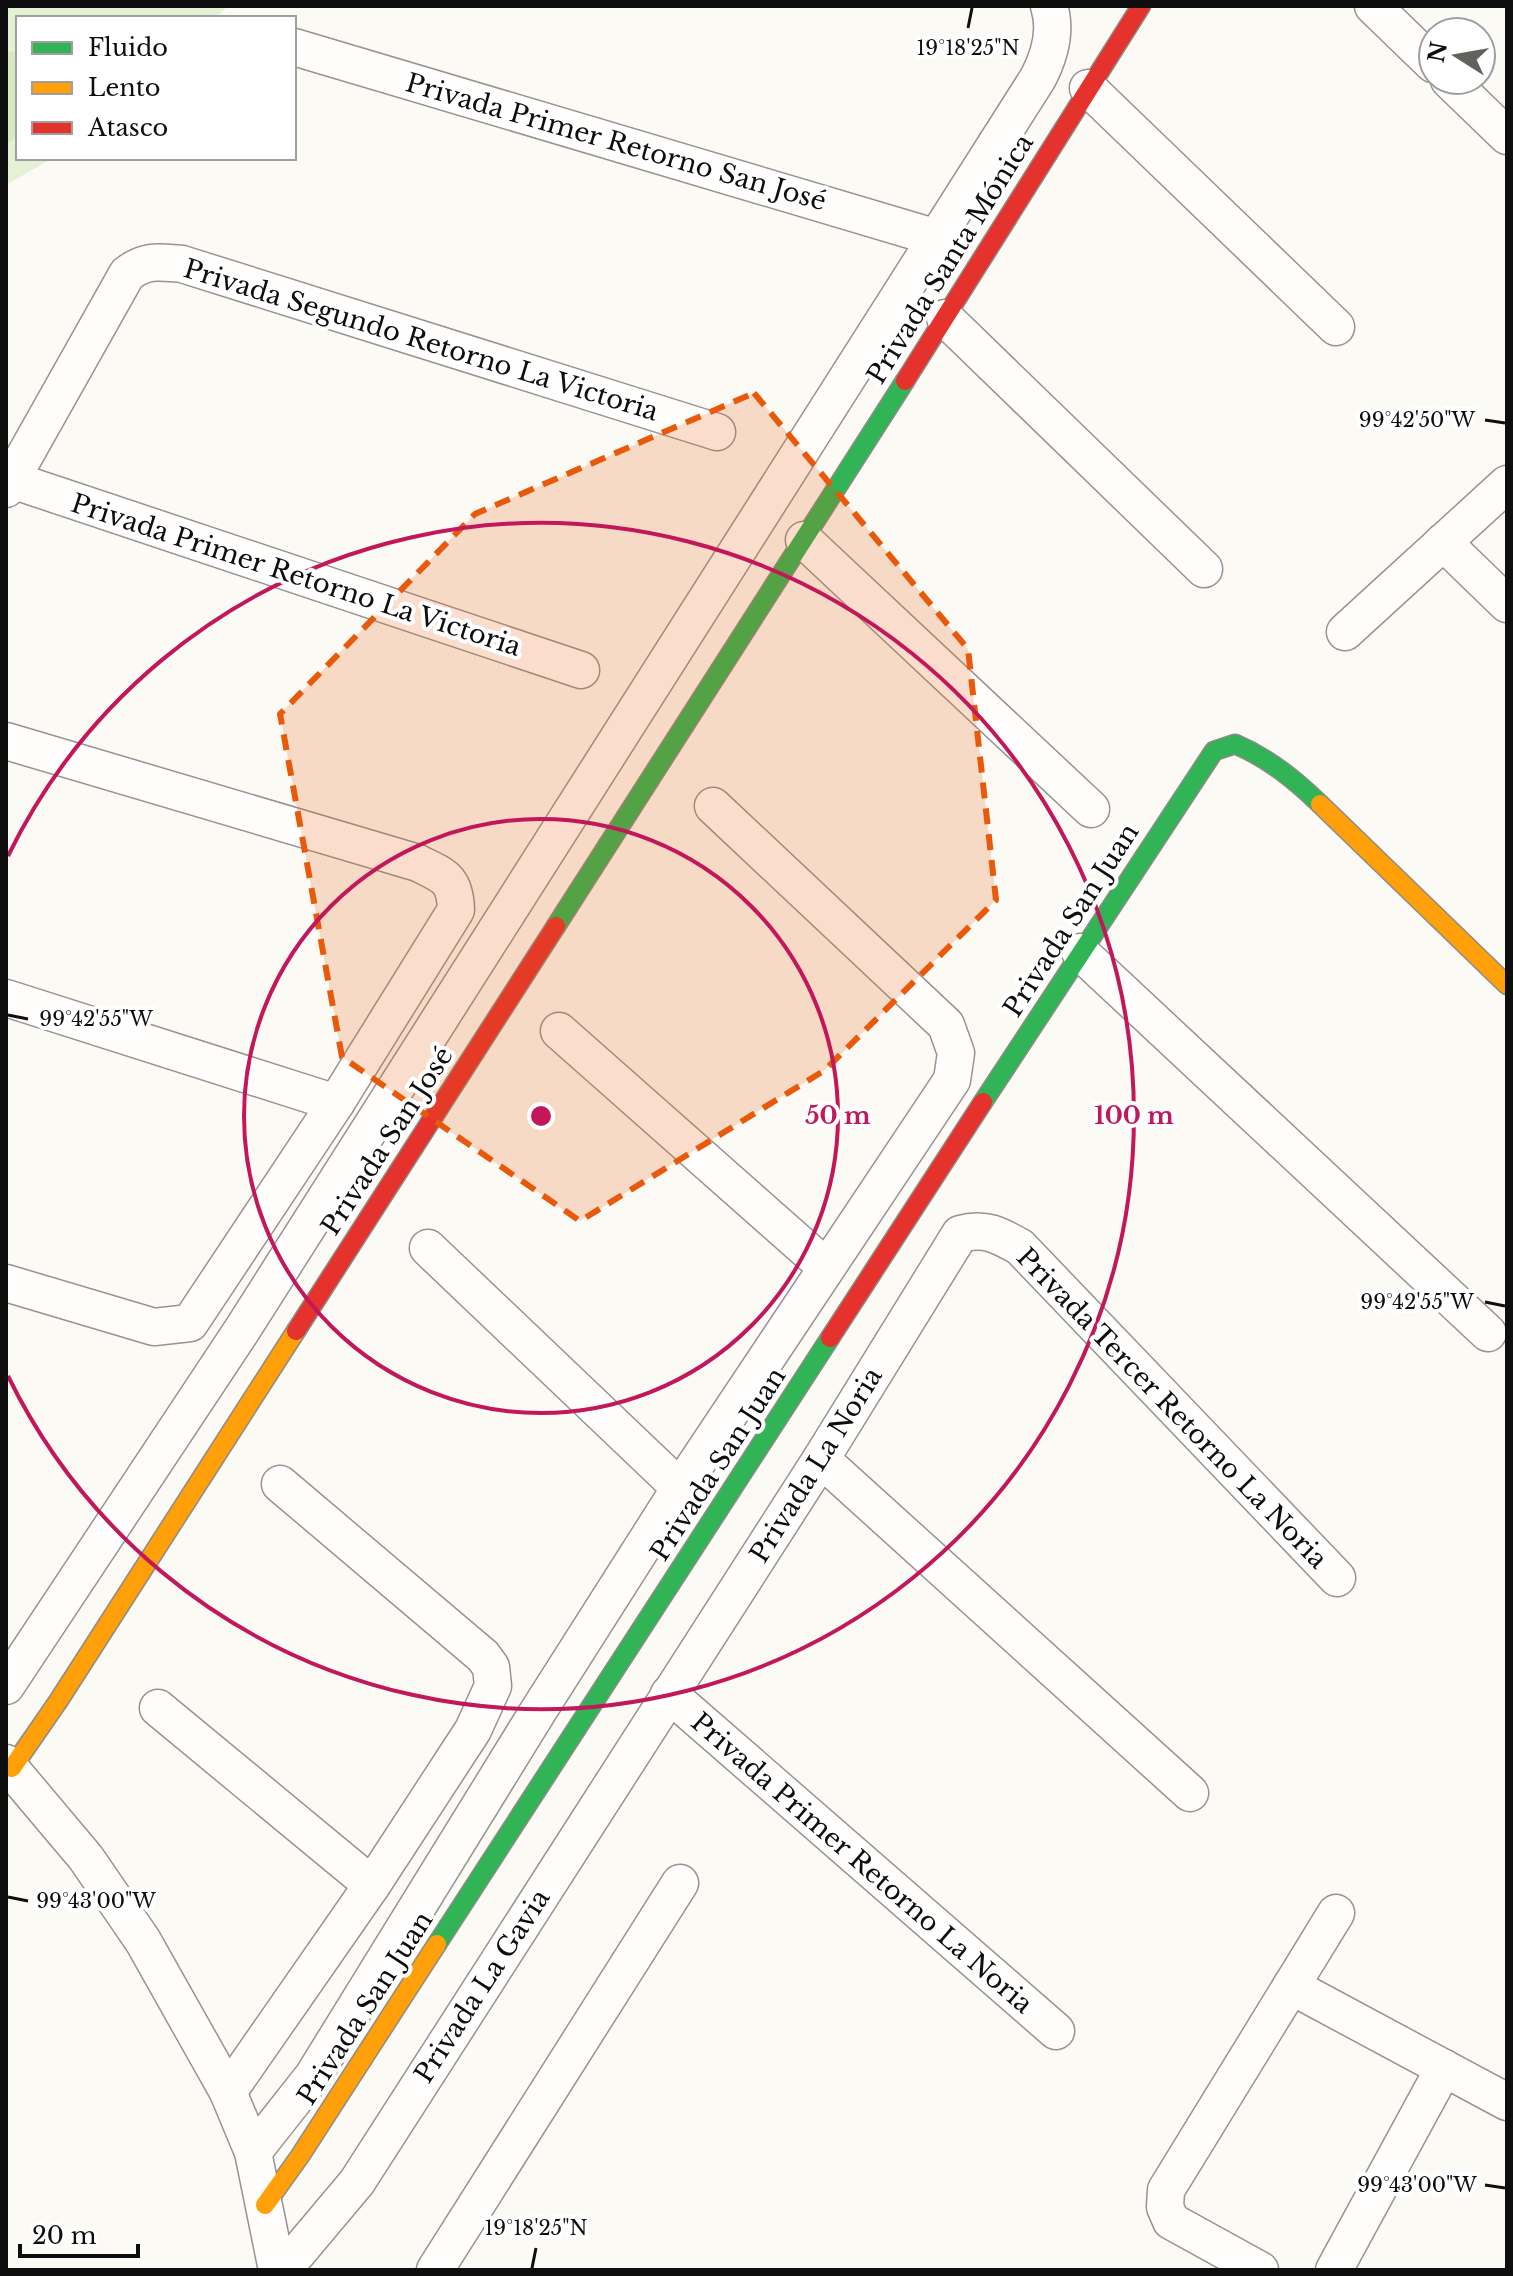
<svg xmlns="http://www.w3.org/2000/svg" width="1513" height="2276" font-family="'Libre Baskerville',serif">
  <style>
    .green { fill: #e5f1d4 }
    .forest { fill: #d6e9c1 }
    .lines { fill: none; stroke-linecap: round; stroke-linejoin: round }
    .street-casing { stroke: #959492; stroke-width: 39 }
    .fast-casing { stroke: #8c8b88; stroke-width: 21 }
    .slow-casing { stroke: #8c8b88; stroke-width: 21 }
    .jam-casing { stroke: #8c8b88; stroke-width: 21 }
    .street { stroke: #fffefd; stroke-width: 36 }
    .fast { stroke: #30b455; stroke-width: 18 }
    .slow { stroke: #ff9f0a; stroke-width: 18 }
    .jam { stroke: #e5322d; stroke-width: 18 }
    .marked { fill: #e8590c; fill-opacity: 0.2; stroke: #e8590c; stroke-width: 6; stroke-dasharray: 16 10; stroke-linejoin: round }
    .ticks { fill: none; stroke: #0e0e0e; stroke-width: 3 }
    .ring { fill: none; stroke: #c2185b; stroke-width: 4 }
    .labels { text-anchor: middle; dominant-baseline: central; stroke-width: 8; stroke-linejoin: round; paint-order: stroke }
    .street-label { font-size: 26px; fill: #0e0e0e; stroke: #fff }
    .ticks-label { font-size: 20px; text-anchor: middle; fill: #0e0e0e; stroke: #fff; stroke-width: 8; stroke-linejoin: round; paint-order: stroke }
    .centre { fill: #c2185b; stroke: #fff; stroke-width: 4 }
    .ring-label { font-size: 24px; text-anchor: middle; font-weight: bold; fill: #c2185b; stroke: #fff; stroke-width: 8; stroke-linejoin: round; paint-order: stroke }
  </style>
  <rect width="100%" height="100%" fill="#fcfaf4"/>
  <polygon class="green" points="6,6 228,6 215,18 18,18 18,158 53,158 6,185"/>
  <polygon class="forest" points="18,51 18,137 6,144 6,52"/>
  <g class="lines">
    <defs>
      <g id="street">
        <polyline points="1373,6 1433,64"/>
        <polyline points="294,47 937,238"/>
        <polyline points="1449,80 1507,136"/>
        <polyline points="1088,88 1336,327"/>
        <polyline points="945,318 1204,569"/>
        <polyline points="12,480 581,670"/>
        <path d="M6,489L127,274C146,259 159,262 182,264L717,432"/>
        <polyline points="804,540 1091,809"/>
        <polyline points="1443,542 1507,604"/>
        <polyline points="1345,632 1507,484"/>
        <path d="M6,741L418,863C444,876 455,878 456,910L336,1103L190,1323L154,1327L6,1283"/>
        <polyline points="1080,952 1488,1333"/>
        <polyline points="6,998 336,1103"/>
        <polyline points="559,1031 826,1267"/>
        <polyline points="428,1248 680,1488"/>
        <polyline points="821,1459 1190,1793"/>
        <path d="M6,1686L242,1330L1038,78C1050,55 1057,31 1049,6"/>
        <polyline points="669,1694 1056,2031"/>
        <polyline points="158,1708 372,1885"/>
        <polyline points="6,1763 86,1858 143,1941 228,2092 253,2152 277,2270"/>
        <polyline points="1291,1986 1507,2102"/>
        <polyline points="228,2092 372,1885 473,1730 493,1686 491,1667 483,1656 280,1484"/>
        <polyline points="253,2152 313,2076 537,1713 680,1488 952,1080 956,1053 946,1025 713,806"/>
        <path d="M283,2270L357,2182L821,1459L960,1234C985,1227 999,1235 1020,1247L1337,1578"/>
        <polyline points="435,2270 680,1883"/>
        <polyline points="1260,2270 1171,2221 1165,2207 1166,2190 1336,1913"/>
        <polyline points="1334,2270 1444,2068"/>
      </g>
      <g id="fast">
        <polyline points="556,926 905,381"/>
        <path d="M983,1102L1214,751L1235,744C1268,758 1294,779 1320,804"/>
        <polyline points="437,1944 830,1338"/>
      </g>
      <g id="slow">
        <polyline points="1320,804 1507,985"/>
        <polyline points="12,1768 59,1700 296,1331"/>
        <polyline points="265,2205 300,2156 437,1944"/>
      </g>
      <g id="jam">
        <polyline points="905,381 1141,6"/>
        <polyline points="296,1331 556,926"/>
        <polyline points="830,1338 983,1102"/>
      </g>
    </defs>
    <use href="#street" class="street-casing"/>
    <use href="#fast" class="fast-casing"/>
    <use href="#slow" class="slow-casing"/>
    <use href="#jam" class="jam-casing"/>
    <use href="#street" class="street"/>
    <use href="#fast" class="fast"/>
    <use href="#slow" class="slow"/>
    <use href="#jam" class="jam"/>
  </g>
  <path class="marked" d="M754,393L968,649L996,900L825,1070L580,1221L342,1057L280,714L475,514Z"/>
  <path class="ticks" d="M968,28L972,8M1485,420L1505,423M8,1015L28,1019M1485,1302L1505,1306M8,1897L28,1901M1485,2185L1505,2188M532,2268L536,2248"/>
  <g class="ring">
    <circle cx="541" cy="1116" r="297"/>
    <path d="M8 856A593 593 0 1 1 8 1376"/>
  </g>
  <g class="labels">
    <g class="street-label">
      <text transform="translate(616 142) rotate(16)">Privada Primer Retorno San José</text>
      <text transform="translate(950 259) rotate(-58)">Privada Santa Mónica</text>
      <text transform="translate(421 340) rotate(17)">Privada Segundo Retorno La Victoria</text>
      <text transform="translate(296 575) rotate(18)">Privada Primer Retorno La Victoria</text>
      <text transform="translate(1071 920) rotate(-57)">Privada San Juan</text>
      <text transform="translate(387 1141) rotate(-57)">Privada San José</text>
      <text transform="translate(1172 1408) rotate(46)">Privada Tercer Retorno La Noria</text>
      <text transform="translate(718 1464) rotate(-57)">Privada San Juan</text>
      <text transform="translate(816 1465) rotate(-58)">Privada La Noria</text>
      <text transform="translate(862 1863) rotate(41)">Privada Primer Retorno La Noria</text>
      <text transform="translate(482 1986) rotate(-57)">Privada La Gavia</text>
      <text transform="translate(365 2008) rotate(-57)">Privada San Juan</text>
    </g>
  </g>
  <g class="ticks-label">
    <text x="968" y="55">19°18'25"N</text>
    <text x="1417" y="427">99°42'50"W</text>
    <text x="96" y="1026">99°42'55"W</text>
    <text x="1417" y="1309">99°42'55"W</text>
    <text x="96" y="1908">99°43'00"W</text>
    <text x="1417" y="2192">99°43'00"W</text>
    <text x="536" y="2235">19°18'25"N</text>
  </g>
  <circle cx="541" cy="1116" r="12" class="centre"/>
  <g class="ring-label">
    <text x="838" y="1124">50 m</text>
    <text x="1134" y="1124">100 m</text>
  </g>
  <rect width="1513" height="2276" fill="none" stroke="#0e0e0e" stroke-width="16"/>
  <rect x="16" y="16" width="280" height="144" fill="#ffffff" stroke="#9f9f9f" stroke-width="2"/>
  <rect x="32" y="42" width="40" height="12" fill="#30b455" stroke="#9f9f9f" stroke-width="2"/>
  <text x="88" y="56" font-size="24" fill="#0e0e0e">Fluido</text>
  <rect x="32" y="82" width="40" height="12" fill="#ff9f0a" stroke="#9f9f9f" stroke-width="2"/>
  <text x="88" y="96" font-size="24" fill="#0e0e0e">Lento</text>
  <rect x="32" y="122" width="40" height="12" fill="#e5322d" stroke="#9f9f9f" stroke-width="2"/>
  <text x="88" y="136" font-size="24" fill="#0e0e0e">Atasco</text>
  <g transform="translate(1457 56) rotate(281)"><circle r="38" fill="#ffffff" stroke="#9f9f9f" stroke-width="2"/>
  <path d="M0-6L14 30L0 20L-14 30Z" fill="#61615e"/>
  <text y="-12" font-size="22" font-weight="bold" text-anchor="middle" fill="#0e0e0e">N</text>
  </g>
  <path d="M20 2244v12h118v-12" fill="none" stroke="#0e0e0e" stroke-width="4"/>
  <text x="32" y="2244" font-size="24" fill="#0e0e0e" stroke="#ffffff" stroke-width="6" paint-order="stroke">20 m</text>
</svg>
